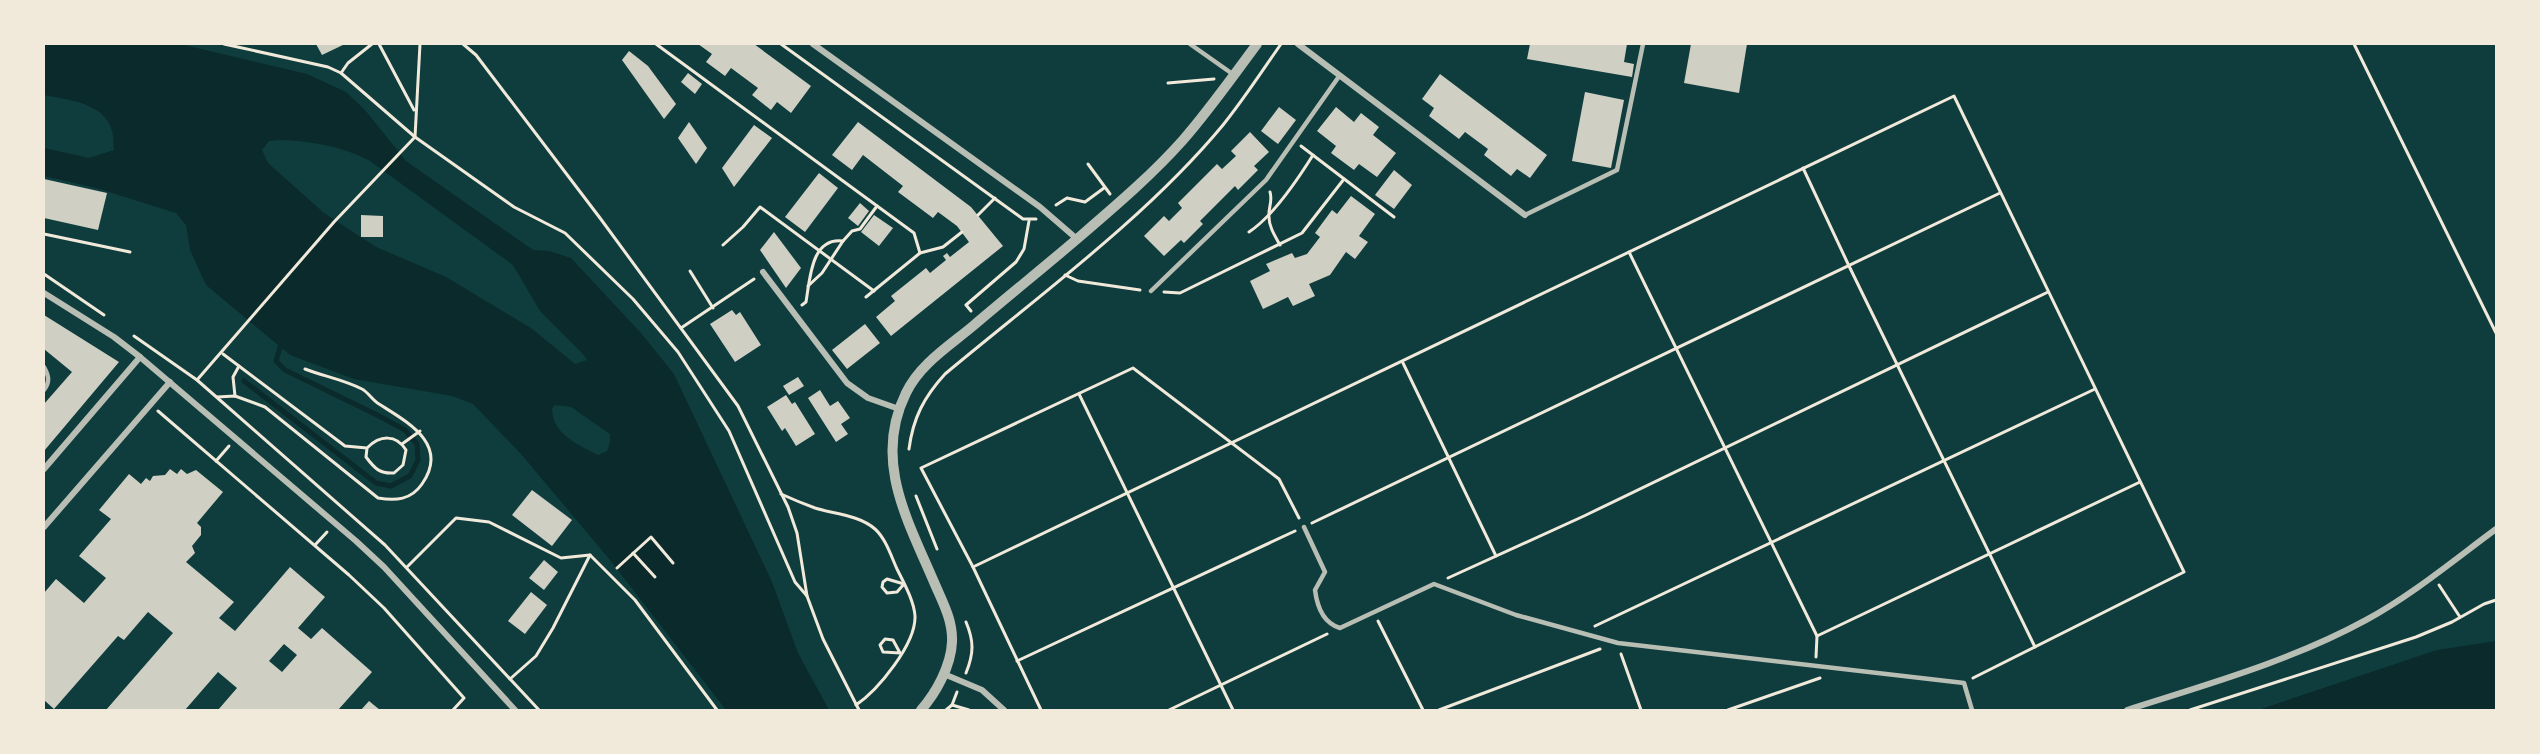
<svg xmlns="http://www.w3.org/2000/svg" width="2540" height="754" font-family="'Source Serif 4',serif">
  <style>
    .water { fill: #0a2a2b; fill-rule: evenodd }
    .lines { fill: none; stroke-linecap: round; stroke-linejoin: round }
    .stream { stroke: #0a2a2b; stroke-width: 5 }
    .building { fill: #cfcfc3; fill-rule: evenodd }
    .path { stroke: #f1e9da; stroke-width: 3 }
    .service { stroke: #b8beb3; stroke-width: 4.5 }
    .minor { stroke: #b8beb3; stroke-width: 6 }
    .tertiary { stroke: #b8beb3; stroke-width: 10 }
  </style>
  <rect width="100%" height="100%" fill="#0f3d3e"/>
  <g class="water">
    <path d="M44,44H180L307,74L346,92L365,110L406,161L533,250L549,251L571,258L641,333L674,374L772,582L798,653L829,710H726L610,560L521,454L473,404L452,396L354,379L290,355L206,285L190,250L186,225L176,213L96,188L44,176V148L89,158L114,150C113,144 114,137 112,131C104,102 68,100 44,95ZM280,140C311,141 342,146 370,161L513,265L540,311L583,354L587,360L575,364L531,328L446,277L376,247L324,213L268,163L262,150L269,141ZM555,405L571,407L610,434V442L607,451L598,455C577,444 552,434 552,408Z"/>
    <polygon points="2496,641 2496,710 2258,710 2437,650"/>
  </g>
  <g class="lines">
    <polyline class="stream" points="244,381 376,483 391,486 410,476 418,460 417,444 405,430 377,415 285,370 276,361 280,347"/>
  </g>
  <g class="building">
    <polygon points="316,44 345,44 322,55"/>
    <polygon points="698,44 754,44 811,86 791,113 777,102 771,110 752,95 758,88 731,68 725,76 706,62 712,54"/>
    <polygon points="1530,44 1627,44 1624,62 1634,64 1632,77 1527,59"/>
    <polygon points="1691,44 1747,44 1739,93 1684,83"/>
    <polygon points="629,51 648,66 676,104 664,119 622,60"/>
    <polygon points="688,73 702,84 695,94 681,82"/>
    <polygon points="1440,74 1547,155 1530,178 1517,169 1511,176 1484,155 1488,149 1465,132 1459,139 1429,116 1434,108 1422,99"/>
    <polygon points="1585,92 1624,100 1611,168 1572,161"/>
    <polygon points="1279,107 1296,120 1278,144 1261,131"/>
    <polygon points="1336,107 1354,122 1361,113 1379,127 1373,135 1396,153 1377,177 1359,164 1354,170 1331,153 1336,146 1317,131"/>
    <polygon points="689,122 707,148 696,164 678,138"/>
    <polygon points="858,122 971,207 1003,246 891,336 876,317 895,301 891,296 926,268 930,273 946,260 943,256 947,253 950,257 969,242 957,226 938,212 933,218 898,192 903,186 863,155 852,170 832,155"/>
    <polygon points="754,125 772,138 734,187 722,168"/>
    <polygon points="1250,132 1269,152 1254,166 1258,170 1238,190 1235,186 1200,221 1203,224 1184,243 1181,240 1164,256 1144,236 1164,216 1169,221 1182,208 1178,203 1217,164 1222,169 1236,156 1231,151"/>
    <polygon points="1394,170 1412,185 1394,209 1375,195"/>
    <polygon points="819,173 838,188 805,232 785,217"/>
    <polygon points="44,179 107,193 98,230 44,218"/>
    <polygon points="1351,196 1375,214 1359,236 1368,242 1355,259 1346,252 1330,275 1309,284 1315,296 1293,306 1288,297 1263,309 1250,281 1270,271 1266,264 1292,253 1295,258 1307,254 1320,237 1315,233 1332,210 1337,214"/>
    <polygon points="860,203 869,211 858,226 848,218"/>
    <polygon points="361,215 383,216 383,237 361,237"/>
    <polygon points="874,215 893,228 879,246 861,232"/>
    <polygon points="774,232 801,268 786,288 760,250"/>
    <polygon points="732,310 736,315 740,312 761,345 735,362 710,324"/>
    <polygon points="44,315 119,362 44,451 44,404 72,372 44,349"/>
    <polygon points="865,324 880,343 847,369 832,350"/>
    <polygon points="798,377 804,386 789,395 783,386"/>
    <polygon points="820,390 830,406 838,401 850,418 841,424 848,434 836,442 808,398"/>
    <polygon points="786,395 792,404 795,402 815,434 796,446 785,428 782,431 767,407"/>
    <path d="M170,469L177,474L181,469L187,474L196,470L223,492L197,523L201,527V535L192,546L195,553L186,562L234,602L219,618L235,631L290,567L325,597L298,628L311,639L322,628L372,672L338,710H218L237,688L218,672L185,710H106L173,633L148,612L124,640L118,636L54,709L44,700V593L56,579L84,603L106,578L79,556L111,519L99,510L129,474L141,484L146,478L150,481L153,476L165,475ZM284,644L297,655L282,672L269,661Z"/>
    <polygon points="532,490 572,520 552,546 512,515"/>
    <polygon points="544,560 558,572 544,590 529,578"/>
    <polygon points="531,592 547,605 525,634 508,621"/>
    <polygon points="369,701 380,710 361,710"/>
  </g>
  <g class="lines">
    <g class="path">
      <polyline points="224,44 328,67 341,73 415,137 514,207 565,233 633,299 678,352 729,431 795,582 807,596"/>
      <polyline points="379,44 414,110"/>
      <polyline points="463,44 476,55 600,218 738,406 788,507 797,533 807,596 823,639 859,710"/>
      <polyline points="656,44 914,233 920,253"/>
      <polyline points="781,44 1023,219 1036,219"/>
      <polyline points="2354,44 2496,333"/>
      <polyline points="341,73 348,63 372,44"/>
      <polyline points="1168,83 1214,79"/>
      <polyline points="1301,146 1394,217"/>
      <polyline points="1088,164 1110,194"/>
      <polyline points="1803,168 1849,266 2035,647"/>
      <path d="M1270,192C1273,201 1268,208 1269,217C1269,227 1275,236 1280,245"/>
      <polyline points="1056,205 1067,198 1085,202 1104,188"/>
      <polyline points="978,215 995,198"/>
      <path d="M1249,232C1272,217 1298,179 1313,155"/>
      <polyline points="44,234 130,252"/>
      <polyline points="723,245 743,227 760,207 874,291"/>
      <polyline points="1629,252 1817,636 1816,657"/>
      <polyline points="690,271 713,308"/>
      <polyline points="44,274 104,315"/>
      <polyline points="1065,275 1078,281 1140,290"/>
      <polyline points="808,286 822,273 843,241 852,231 860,229 877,206"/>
      <polyline points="1164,292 1180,293 1302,233 1344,179"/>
      <polyline points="866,297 920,253 943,247 962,232"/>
      <path d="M802,305L806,302C810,279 811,237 843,241"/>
      <polyline points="971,311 966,305 1016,262 1024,249 1029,221"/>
      <polyline points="681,328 754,279"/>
      <polyline points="134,336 197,380 385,545 539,710"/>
      <path d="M223,354L345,446L367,448C380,435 396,434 406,450L403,465L394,473C380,474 375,469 366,457L367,448"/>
      <polyline points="1403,363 1496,556"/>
      <polyline points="197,380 334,222 415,137 420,44"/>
      <polyline points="1079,394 1233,710"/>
      <polyline points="235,396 233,377 239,366"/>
      <path d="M217,397L235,396L265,407L378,498C396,501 411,500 422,484C450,444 407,422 379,404C372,400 368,392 362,389C345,380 323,376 305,369"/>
      <polyline points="158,411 349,575 384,608 464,698 453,710"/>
      <polyline points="402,444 420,431"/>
      <path d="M909,449C913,418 924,397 945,374C1037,297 1146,218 1223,125C1244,99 1262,71 1281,44"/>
      <polyline points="216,461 229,446"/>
      <path d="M781,494C792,499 804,504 815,508C834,514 859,515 875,529C886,539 891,556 897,569C904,583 914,601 915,616C916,644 878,690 856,705"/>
      <polyline points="916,496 937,549"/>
      <polyline points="1312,523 2000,193"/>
      <polyline points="315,545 327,532"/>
      <polyline points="633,553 655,577"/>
      <polyline points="407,567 456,518 489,522 561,558 590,555 635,600 717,710"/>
      <polyline points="973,567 1954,96 2184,572 1973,678"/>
      <polyline points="617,568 651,537 673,563"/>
      <polyline points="1448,578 1584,516 2048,292"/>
      <polygon points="887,579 904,584 897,592 887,593 882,587 883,582"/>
      <polyline points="2439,585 2460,617"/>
      <polyline points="1378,621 1423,710"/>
      <polyline points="1595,626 2095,389"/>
      <polyline points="1817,636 2140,482"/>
      <polygon points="885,639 893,640 900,653 883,652 880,645"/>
      <polyline points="1621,654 1641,710"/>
      <polyline points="1017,661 1295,531"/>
      <path d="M966,673C974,653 974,641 966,622"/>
      <polyline points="510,679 536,656 553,628 590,555"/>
      <polyline points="952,705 969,710"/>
      <polyline points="946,710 952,705 957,692"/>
      <polyline points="1041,710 973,567 921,468 1133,368 1279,479 1299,518"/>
      <polyline points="1169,710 1327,634"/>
      <polyline points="1439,710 1600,649"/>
      <polyline points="1728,710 1820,678"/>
      <polyline points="2190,710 2416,637 2452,622 2484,604 2496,600"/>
    </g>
    <g class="service">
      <polyline points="1190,44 1234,75"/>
      <polyline points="1525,215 1617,170 1643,44"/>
      <polyline points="1151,291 1266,180 1340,75"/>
      <path d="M44,367C49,376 50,382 44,390"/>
      <path d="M1304,527L1325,572L1315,590C1317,606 1323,623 1340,628L1434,584L1516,615L1618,643L1964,683L1972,710"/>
    </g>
    <g class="minor">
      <polyline points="813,44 1040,207 1077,239"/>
      <polyline points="1298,44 1525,215"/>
      <polyline points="763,272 847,383 868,398 899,409"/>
      <polyline points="44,293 114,337 140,357 356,541 384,567 515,710"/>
      <polyline points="44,469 140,357"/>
      <polyline points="44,527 170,382"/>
      <polyline points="944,674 982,690 1004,710"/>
      <path d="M2127,710C2208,684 2291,661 2366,620C2412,595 2454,560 2496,529"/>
    </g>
    <path class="tertiary" d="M921,710C936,693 951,666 952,642C953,620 942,601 934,582C907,519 873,460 906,393C920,364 949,346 973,326C1007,297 1043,268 1077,239C1113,208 1151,176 1183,140C1210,109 1233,76 1257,44"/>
  </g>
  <rect width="2540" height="754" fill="none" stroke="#f1e9da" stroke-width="90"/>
</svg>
